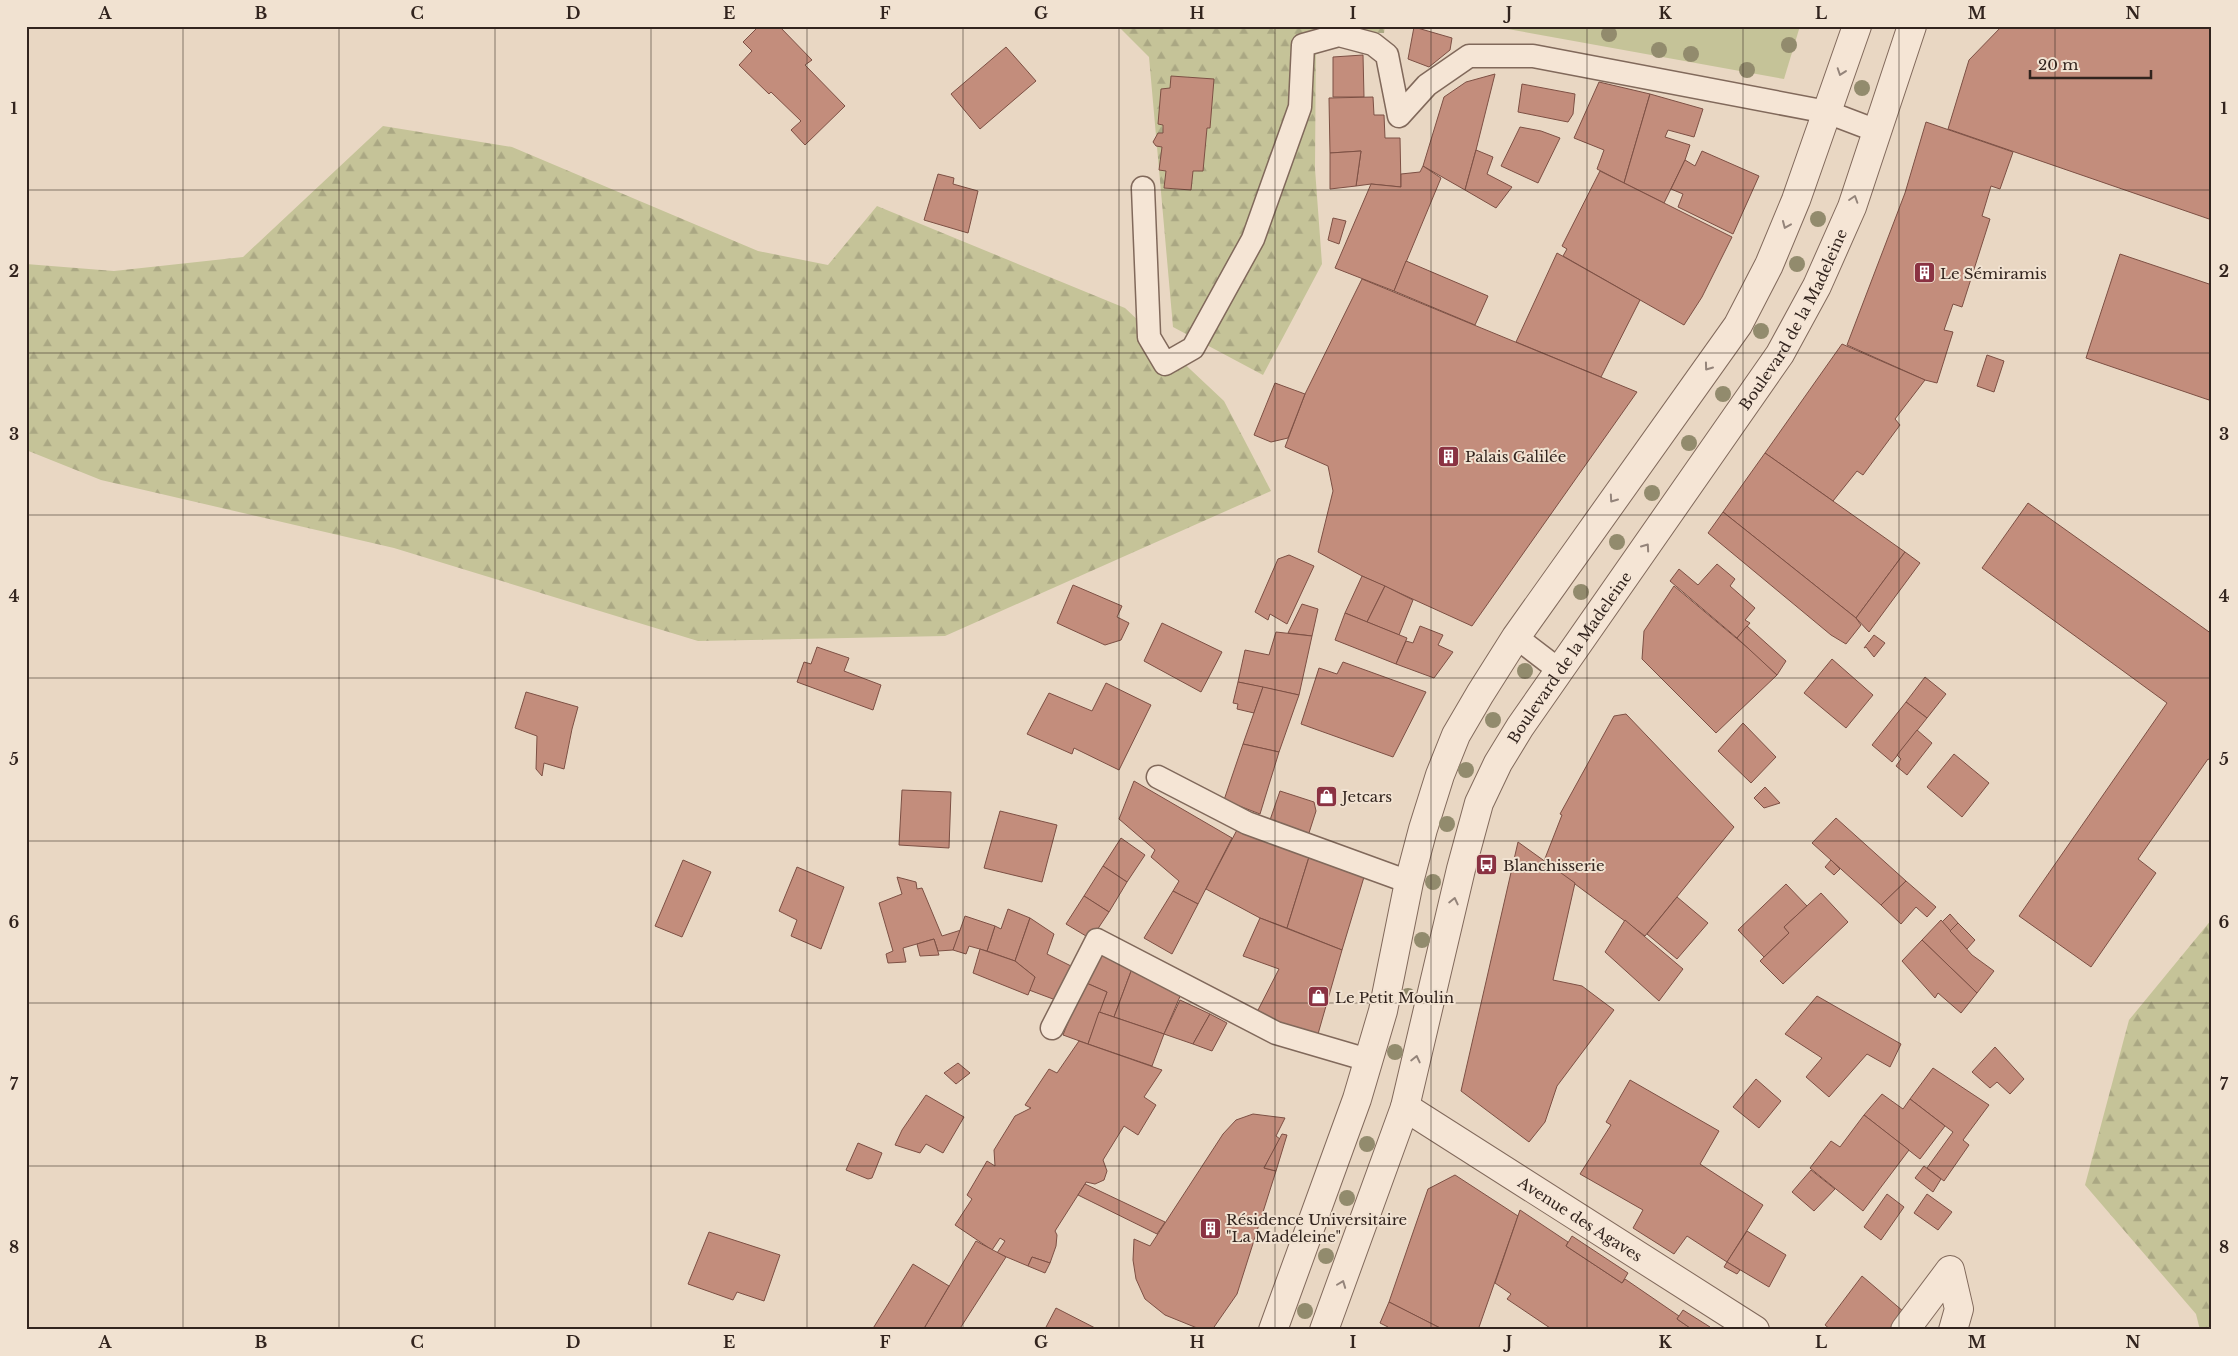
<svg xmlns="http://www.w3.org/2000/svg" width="2238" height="1356" font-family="'Libre Baskerville',serif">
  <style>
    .forest { fill: url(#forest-firs) }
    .park { fill: #c5c398 }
    .building { fill: #c38d7c; stroke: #7d5044 }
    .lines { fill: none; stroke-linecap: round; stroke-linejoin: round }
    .service-casing { stroke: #81695b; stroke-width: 25 }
    .minor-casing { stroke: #81695b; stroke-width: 30 }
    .tertiary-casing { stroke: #81695b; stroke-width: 30 }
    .service { stroke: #f5e5d5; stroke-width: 22 }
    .minor { stroke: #f5e5d5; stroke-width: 28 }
    .tertiary { stroke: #f5e5d5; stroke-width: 28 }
    .tree { fill: #928b6d }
    .oneway { stroke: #94847a }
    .grid { fill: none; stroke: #32241e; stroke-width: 1; stroke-opacity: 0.55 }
    .labels { text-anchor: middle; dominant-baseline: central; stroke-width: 4; stroke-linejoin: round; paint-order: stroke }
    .poi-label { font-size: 15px; fill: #32241e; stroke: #f1e2d1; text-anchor: start }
    .street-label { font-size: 15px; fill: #32241e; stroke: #f1e2d1 }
    .neatline { fill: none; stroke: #32241e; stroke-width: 2 }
    .grid-label { font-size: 16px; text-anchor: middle; font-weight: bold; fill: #32241e }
  </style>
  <defs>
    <pattern id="forest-firs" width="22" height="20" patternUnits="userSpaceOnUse" patternTransform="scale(1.25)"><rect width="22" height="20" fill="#c5c398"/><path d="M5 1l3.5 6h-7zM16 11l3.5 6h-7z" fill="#aaa783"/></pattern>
  </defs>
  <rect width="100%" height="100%" fill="#e9d7c3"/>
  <g class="forest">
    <polygon points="1118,26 1385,26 1384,33 1316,32 1315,169 1322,264 1263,375 1173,327 1149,57"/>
    <polygon points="383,126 512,147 758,251 828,265 877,206 1125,308 1224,401 1271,491 945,636 698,641 394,548 101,480 26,450 26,264 114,271 243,257"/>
    <polygon points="2212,919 2212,1330 2200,1330 2196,1314 2085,1185 2129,1020"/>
  </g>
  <polygon class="park" points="1491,26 1800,26 1784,79"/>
  <g class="building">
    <polygon points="759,26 779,26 812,60 805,65 845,106 805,145 791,130 801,121 771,92 769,94 739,65 752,51 743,42"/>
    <polygon points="2002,26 2212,26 2212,220 1948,129 1969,60"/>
    <polygon points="1414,27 1452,38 1450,50 1429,67 1408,59"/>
    <polygon points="1006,47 1036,81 980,129 951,94"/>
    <polygon points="1363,55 1364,97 1333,97 1333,57"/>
    <polygon points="1495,74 1476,150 1465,190 1423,166 1444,97 1466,82"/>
    <polygon points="1171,76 1214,79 1210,128 1207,128 1203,171 1193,171 1191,190 1164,188 1166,171 1159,170 1162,147 1156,146 1153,142 1158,133 1163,133 1163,125 1158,124 1161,89 1170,88"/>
    <polygon points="1599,82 1650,94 1624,183 1597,169 1604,150 1574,138"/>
    <polygon points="1522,84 1575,94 1573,114 1568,122 1518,112"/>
    <polygon points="1650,94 1703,109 1694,137 1668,130 1665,137 1690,145 1685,160 1664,203 1624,183"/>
    <polygon points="1373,97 1374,115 1384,115 1385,138 1400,138 1401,187 1371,184 1356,186 1361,151 1330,153 1329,98"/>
    <polygon points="1926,122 2013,152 2000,189 1991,186 1982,216 1990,219 1962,307 1953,304 1944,330 1953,332 1937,383 1925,380 1847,345 1905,193"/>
    <polygon points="1520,127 1541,131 1560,138 1538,183 1501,166"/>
    <polygon points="1476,150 1493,157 1487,174 1512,187 1496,208 1465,190"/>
    <polygon points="1361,151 1356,186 1330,189 1330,153"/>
    <polygon points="1702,151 1759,176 1733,234 1678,207 1683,194 1671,189 1685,160 1695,166"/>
    <polygon points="1423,166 1441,178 1394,291 1335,268 1371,184 1401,187 1401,174 1420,172"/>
    <polygon points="1600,171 1732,237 1702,297 1684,325 1563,256 1567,249 1562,246"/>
    <polygon points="938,174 954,178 953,184 978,191 968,233 924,220"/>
    <polygon points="1333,218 1346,221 1339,244 1328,240"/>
    <polygon points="1557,253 1640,300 1601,377 1516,342"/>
    <polygon points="2120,254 2212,285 2212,390 2209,400 2086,358"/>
    <polygon points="1406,261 1488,296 1475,325 1394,291"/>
    <polygon points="1362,279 1637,392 1472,626 1362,576 1318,552 1333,491 1328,466 1285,447 1305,394"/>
    <polygon points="1842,344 1925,380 1895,419 1900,425 1863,475 1857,471 1833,501 1765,453"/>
    <polygon points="1987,355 2004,361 1994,392 1977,386"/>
    <polygon points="1275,383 1305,394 1288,438 1271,442 1254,435"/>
    <polygon points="1765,453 1905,552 1856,618 1723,512"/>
    <polygon points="2028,503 2212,634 2212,761 2208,759 2138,859 2156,873 2091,967 2019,916 2167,703 1982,568"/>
    <polygon points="1723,512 1856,618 1861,625 1846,644 1831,635 1708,533"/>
    <polygon points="1905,552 1920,563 1869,632 1856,618"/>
    <polygon points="1289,555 1314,566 1287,624 1270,614 1268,620 1255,612 1278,559"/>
    <polygon points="1717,564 1735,579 1730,586 1755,608 1745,620 1750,623 1737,638 1670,581 1679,569 1698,585"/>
    <polygon points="1362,576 1385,586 1367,622 1345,613"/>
    <polygon points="1073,585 1122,606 1117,617 1129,623 1121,640 1105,645 1057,623"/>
    <polygon points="1385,586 1413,600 1399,635 1367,622"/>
    <polygon points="1674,586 1754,653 1777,675 1716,733 1642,659 1644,631"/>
    <polygon points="1302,604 1318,609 1312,636 1288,633"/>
    <polygon points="1345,613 1407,638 1396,664 1335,640"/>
    <polygon points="1162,623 1222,652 1201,692 1144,661"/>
    <polygon points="1420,626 1443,635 1438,645 1453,652 1434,678 1396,664 1406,641 1413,643"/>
    <polygon points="1747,626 1786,661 1777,675 1737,638"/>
    <polygon points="1276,632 1312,636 1299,695 1238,682 1245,650 1269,655"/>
    <polygon points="1874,635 1885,643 1874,657 1866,647 1864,648"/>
    <polygon points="817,647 849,658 844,671 881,685 873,710 797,682 804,662 811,664"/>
    <polygon points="1832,659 1873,695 1846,728 1804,693"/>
    <polygon points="1343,662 1426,692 1393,757 1301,724 1319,668 1337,674"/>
    <polygon points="1925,677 1946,694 1927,718 1906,702"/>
    <polygon points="1238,682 1263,687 1254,713 1237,709 1238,704 1233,703"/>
    <polygon points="1106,683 1151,705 1119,770 1074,748 1072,754 1027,734 1049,693 1092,711"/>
    <polygon points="1263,687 1299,695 1279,752 1243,744"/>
    <polygon points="526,692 578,707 572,729 564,769 544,763 542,776 536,769 537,736 515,728"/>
    <polygon points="1906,702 1927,718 1892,762 1872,745"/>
    <polygon points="1626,714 1734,827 1645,936 1544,861 1562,815 1560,814 1614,716"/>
    <polygon points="1743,723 1776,757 1751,783 1718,751"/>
    <polygon points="1917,730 1932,743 1907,775 1896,766 1901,759 1897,755"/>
    <polygon points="1243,744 1279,752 1260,814 1224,800"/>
    <polygon points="1954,754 1989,783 1962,817 1927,787"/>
    <polygon points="1134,781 1232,838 1198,904 1173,891 1179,881 1151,857 1155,850 1119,819"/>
    <polygon points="1765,787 1780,803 1764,808 1754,798"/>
    <polygon points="902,790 951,792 949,848 899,845"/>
    <polygon points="1280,791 1314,802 1316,811 1308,836 1270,820"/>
    <polygon points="1000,811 1057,825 1042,882 984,868"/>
    <polygon points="1836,818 1906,881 1881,905 1812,843"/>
    <polygon points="1238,828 1309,857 1287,928 1260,918 1206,889"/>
    <polygon points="1121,838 1145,855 1127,882 1103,866"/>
    <polygon points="1518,842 1575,883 1553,980 1582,986 1614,1010 1557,1086 1545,1122 1529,1142 1461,1091"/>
    <polygon points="1309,857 1364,877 1342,950 1287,928"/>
    <polygon points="683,860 711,872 682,937 655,926"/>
    <polygon points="1831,860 1840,869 1834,875 1825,867"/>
    <polygon points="1103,866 1127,882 1109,912 1084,896"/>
    <polygon points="797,867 844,887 821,949 791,936 797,920 779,911"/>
    <polygon points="897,877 916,882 917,889 922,888 942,936 961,930 953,950 938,951 934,939 903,948 906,962 888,963 886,954 893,951 879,903 902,894"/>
    <polygon points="1906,881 1936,907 1927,917 1916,907 1901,924 1881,905"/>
    <polygon points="1786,884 1807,906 1784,927 1789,933 1764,957 1738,930"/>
    <polygon points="1173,891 1198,904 1172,954 1144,938"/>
    <polygon points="1821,893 1848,922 1783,984 1760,961 1789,933 1784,927"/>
    <polygon points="1084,896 1109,912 1091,939 1066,924"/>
    <polygon points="1677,897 1708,923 1677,959 1647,934"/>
    <polygon points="1008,909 1030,918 1015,961 987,951 995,926 1001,929"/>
    <polygon points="1950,914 1958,923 1950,931 1942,922"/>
    <polygon points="965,916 995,926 987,951 969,946 966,954 953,950"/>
    <polygon points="1030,918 1054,934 1047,954 1075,968 1061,1002 1029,990 1035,977 1015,961"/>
    <polygon points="1260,918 1342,950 1318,1034 1279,1024 1256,1014 1279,969 1243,956"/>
    <polygon points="1625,920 1683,969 1659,1001 1605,952"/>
    <polygon points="1941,920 1972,955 1994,971 1977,993 1922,940"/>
    <polygon points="1958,923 1975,940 1967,949 1950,931"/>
    <polygon points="934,939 939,955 920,956 917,944"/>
    <polygon points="1922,940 1977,993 1961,1013 1938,993 1935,998 1902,961"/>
    <polygon points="1101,947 1133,966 1114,1017 1099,1012 1107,992 1084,982"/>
    <polygon points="980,949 1015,961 1035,977 1028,995 973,973"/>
    <polygon points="1133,966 1181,994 1164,1034 1114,1017"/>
    <polygon points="1084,982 1107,992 1088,1044 1063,1035"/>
    <polygon points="1817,996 1901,1044 1890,1067 1867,1054 1829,1097 1806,1077 1822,1058 1785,1034"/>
    <polygon points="1180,1000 1210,1014 1193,1044 1164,1034"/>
    <polygon points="1099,1012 1164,1034 1152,1066 1088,1044"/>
    <polygon points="1210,1014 1227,1023 1212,1051 1193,1044"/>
    <polygon points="1079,1041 1162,1070 1144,1097 1156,1105 1138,1135 1124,1126 1103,1160 1107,1171 1104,1180 1095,1184 1086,1182 1085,1184 1055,1231 1057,1235 1056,1246 1050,1263 1032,1257 1028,1266 997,1253 1005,1241 1000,1238 992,1250 955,1225 972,1199 967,1195 987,1161 995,1166 994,1150 1015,1116 1031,1108 1025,1105 1049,1069 1057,1073"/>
    <polygon points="1995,1047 2024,1079 2010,1094 1997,1082 1990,1088 1972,1072"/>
    <polygon points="958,1063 970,1073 956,1084 944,1073"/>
    <polygon points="1933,1068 1989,1105 1963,1140 1969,1145 1944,1181 1927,1168 1953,1132 1910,1099"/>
    <polygon points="1756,1079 1781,1101 1759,1128 1733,1107"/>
    <polygon points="1630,1080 1719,1131 1700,1164 1763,1205 1727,1262 1687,1236 1674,1254 1633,1228 1643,1210 1580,1174 1611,1125 1606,1122"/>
    <polygon points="1882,1094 1903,1109 1910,1099 1945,1126 1920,1159 1864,1115"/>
    <polygon points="926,1095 964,1117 943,1153 926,1144 920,1153 895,1145 902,1130"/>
    <polygon points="1253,1114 1285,1118 1276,1136 1280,1139 1264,1168 1276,1171 1237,1294 1212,1330 1202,1330 1165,1315 1145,1299 1136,1279 1133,1260 1134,1239 1150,1246 1223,1134 1236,1120"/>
    <polygon points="1864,1115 1909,1150 1863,1211 1810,1168 1831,1141 1840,1147"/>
    <polygon points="1282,1134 1287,1135 1276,1171 1264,1168"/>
    <polygon points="858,1143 882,1153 872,1178 868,1179 846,1170"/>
    <polygon points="1924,1166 1941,1179 1933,1192 1915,1178"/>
    <polygon points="1811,1170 1835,1189 1814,1211 1792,1192"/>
    <polygon points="1455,1175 1518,1216 1478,1330 1444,1330 1389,1302 1428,1189"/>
    <polygon points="1085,1184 1165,1222 1157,1234 1078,1195"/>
    <polygon points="1887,1194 1904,1207 1881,1240 1864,1227"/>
    <polygon points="1927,1194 1952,1212 1938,1230 1914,1213"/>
    <polygon points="1520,1210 1568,1242 1566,1246 1622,1283 1625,1279 1679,1316 1677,1319 1693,1330 1553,1330 1507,1299 1511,1294 1495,1283"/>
    <polygon points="1747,1231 1786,1255 1769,1287 1727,1262"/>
    <polygon points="709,1232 780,1255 764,1301 737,1292 733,1300 688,1284"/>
    <polygon points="1572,1236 1628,1273 1622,1283 1566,1246"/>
    <polygon points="976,1241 1006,1257 959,1330 923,1330"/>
    <polygon points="1032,1257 1050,1263 1045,1273 1028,1266"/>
    <polygon points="1727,1262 1740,1270 1737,1274 1724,1267"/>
    <polygon points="913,1264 949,1286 923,1330 872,1330"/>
    <polygon points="1862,1276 1904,1312 1891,1330 1831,1330 1825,1325"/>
    <polygon points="1389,1302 1444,1330 1387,1330 1388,1327 1380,1323"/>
    <polygon points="1056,1308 1099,1330 1045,1329"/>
    <polygon points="1683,1310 1710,1327 1708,1330 1693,1330 1677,1319"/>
  </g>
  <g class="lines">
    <defs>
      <g id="service">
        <polyline points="1143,188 1149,337 1165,364 1193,348 1253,239 1300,107 1303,45 1339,35 1373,44 1387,55 1399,116 1427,85 1469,56 1533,56 1827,112 1877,131"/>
        <polyline points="1516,637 1559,670"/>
        <polyline points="1158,777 1247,823 1409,882"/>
        <polyline points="1052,1028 1097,940 1276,1033 1368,1060"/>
      </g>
      <g id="minor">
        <path id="s1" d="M1405,1107L1755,1330"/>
        <polyline points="1905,1330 1950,1270 1959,1309 1953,1330"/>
      </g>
      <g id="tertiary">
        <polyline points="1273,1330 1357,1099 1383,1011 1409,882 1423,829 1440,775 1456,735 1480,694 1516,637 1738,325 1769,265 1796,200 1857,26"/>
        <path id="s2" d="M1324,1330L1405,1107L1461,869L1479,803L1498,763L1520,727L1780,354L1817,286L1852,207L1912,26"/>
      </g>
    </defs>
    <use href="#service" class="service-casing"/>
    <use href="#minor" class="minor-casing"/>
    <use href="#tertiary" class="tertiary-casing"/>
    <use href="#service" class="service"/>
    <use href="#minor" class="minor"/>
    <use href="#tertiary" class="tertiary"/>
  </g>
  <g class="tree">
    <circle cx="1609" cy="34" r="8"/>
    <circle cx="1789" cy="45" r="8"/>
    <circle cx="1659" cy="50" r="8"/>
    <circle cx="1691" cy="54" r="8"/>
    <circle cx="1747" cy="70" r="8"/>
    <circle cx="1862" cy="88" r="8"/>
    <circle cx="1818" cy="219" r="8"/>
    <circle cx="1797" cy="264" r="8"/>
    <circle cx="1761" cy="331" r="8"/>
    <circle cx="1723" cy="394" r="8"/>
    <circle cx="1689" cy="443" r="8"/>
    <circle cx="1652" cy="493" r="8"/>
    <circle cx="1617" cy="542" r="8"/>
    <circle cx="1581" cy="592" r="8"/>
    <circle cx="1525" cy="671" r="8"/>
    <circle cx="1493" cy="720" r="8"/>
    <circle cx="1466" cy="770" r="8"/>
    <circle cx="1447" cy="824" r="8"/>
    <circle cx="1433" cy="882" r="8"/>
    <circle cx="1422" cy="940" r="8"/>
    <circle cx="1408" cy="996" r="8"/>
    <circle cx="1395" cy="1052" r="8"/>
    <circle cx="1367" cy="1144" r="8"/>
    <circle cx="1347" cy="1198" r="8"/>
    <circle cx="1326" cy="1256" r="8"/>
    <circle cx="1305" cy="1311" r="8"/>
  </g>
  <defs><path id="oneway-chevron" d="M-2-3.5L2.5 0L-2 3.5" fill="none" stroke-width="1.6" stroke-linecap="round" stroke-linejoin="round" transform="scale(1.25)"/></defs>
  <g class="oneway">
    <use href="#oneway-chevron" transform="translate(1841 72) rotate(109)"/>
    <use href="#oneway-chevron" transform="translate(1854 199) rotate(-72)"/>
    <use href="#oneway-chevron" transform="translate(1786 225) rotate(113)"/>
    <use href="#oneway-chevron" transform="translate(1708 367) rotate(126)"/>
    <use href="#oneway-chevron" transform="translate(1613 499) rotate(125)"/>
    <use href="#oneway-chevron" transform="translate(1646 547) rotate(-55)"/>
    <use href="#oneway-chevron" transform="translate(1454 901) rotate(-77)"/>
    <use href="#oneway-chevron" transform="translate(1416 1059) rotate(-77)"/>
    <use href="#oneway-chevron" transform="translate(1342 1284) rotate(-69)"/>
  </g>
  <path class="grid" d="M183,26V1330M339,26V1330M495,26V1330M651,26V1330M807,26V1330M963,26V1330M1119,26V1330M1275,26V1330M1431,26V1330M1587,26V1330M1743,26V1330M1899,26V1330M2055,26V1330M26,190H2212M26,353H2212M26,515H2212M26,678H2212M26,841H2212M26,1003H2212M26,1166H2212"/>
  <defs>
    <symbol id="building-square" viewBox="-11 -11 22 22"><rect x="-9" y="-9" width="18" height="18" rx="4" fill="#8a3242" stroke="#f1e2d1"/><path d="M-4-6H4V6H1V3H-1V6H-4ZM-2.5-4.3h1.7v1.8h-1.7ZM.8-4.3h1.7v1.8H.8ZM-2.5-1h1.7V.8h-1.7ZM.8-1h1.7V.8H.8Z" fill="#fff"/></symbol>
    <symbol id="shop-square" viewBox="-11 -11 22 22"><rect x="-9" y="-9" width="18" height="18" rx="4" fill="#8a3242" stroke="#f1e2d1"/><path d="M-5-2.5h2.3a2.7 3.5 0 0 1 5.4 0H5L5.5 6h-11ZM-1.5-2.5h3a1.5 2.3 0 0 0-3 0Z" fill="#fff"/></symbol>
    <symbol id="bus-square" viewBox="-11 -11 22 22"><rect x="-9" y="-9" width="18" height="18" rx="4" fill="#8a3242" stroke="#f1e2d1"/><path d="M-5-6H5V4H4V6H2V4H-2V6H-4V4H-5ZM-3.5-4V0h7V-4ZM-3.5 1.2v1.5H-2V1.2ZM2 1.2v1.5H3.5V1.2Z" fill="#fff"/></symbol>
  </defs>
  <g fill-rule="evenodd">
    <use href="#building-square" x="1912" y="260" width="25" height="25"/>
    <use href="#building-square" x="1436" y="444" width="25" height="25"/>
    <use href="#shop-square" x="1314" y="784" width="25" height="25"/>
    <use href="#bus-square" x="1474" y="852" width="25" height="25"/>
    <use href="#shop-square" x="1306" y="984" width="25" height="25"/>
    <use href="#building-square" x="1198" y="1216" width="25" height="25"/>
  </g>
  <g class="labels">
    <g class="poi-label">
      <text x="1940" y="273">Le Sémiramis</text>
      <text x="1465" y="456">Palais Galilée</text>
      <text x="1342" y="796">Jetcars</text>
      <text x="1503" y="865">Blanchisserie</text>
      <text x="1335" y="997">Le Petit Moulin</text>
      <text x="1226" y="1219">Résidence Universitaire<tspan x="1226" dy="17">"La Madeleine"</tspan></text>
    </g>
    <g class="street-label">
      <text stroke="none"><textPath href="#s2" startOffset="1128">Boulevard de la Madeleine</textPath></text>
      <text stroke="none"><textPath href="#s2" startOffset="722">Boulevard de la Madeleine</textPath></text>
      <text stroke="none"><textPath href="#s1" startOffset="208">Avenue des Agaves</textPath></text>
    </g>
  </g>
  <rect width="2238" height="1356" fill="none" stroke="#f1e2d1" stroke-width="55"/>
  <path d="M2030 70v8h121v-8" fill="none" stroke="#32241e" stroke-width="2.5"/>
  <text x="2038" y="70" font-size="15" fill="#32241e" stroke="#f1e2d1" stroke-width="4" paint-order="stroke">20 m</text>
  <rect x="28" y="28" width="2182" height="1300" class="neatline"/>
  <g class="grid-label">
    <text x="105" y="19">A</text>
    <text x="261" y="19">B</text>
    <text x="417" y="19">C</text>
    <text x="573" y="19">D</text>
    <text x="729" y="19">E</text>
    <text x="885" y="19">F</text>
    <text x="1041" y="19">G</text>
    <text x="1197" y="19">H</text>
    <text x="1353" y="19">I</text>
    <text x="1509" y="19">J</text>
    <text x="1665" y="19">K</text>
    <text x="1821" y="19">L</text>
    <text x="1977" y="19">M</text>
    <text x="2133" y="19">N</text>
    <text x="14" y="114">1</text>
    <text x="2224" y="114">1</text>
    <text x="14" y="277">2</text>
    <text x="2224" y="277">2</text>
    <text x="14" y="440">3</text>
    <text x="2224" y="440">3</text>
    <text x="14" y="602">4</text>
    <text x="2224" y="602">4</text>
    <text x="14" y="765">5</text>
    <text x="2224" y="765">5</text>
    <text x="14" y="928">6</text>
    <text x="2224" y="928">6</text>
    <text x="14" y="1090">7</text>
    <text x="2224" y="1090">7</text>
    <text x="14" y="1253">8</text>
    <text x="2224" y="1253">8</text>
    <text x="105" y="1348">A</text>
    <text x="261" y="1348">B</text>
    <text x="417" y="1348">C</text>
    <text x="573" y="1348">D</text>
    <text x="729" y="1348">E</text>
    <text x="885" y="1348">F</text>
    <text x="1041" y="1348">G</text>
    <text x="1197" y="1348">H</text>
    <text x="1353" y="1348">I</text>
    <text x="1509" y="1348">J</text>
    <text x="1665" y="1348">K</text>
    <text x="1821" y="1348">L</text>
    <text x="1977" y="1348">M</text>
    <text x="2133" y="1348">N</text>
  </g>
</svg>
